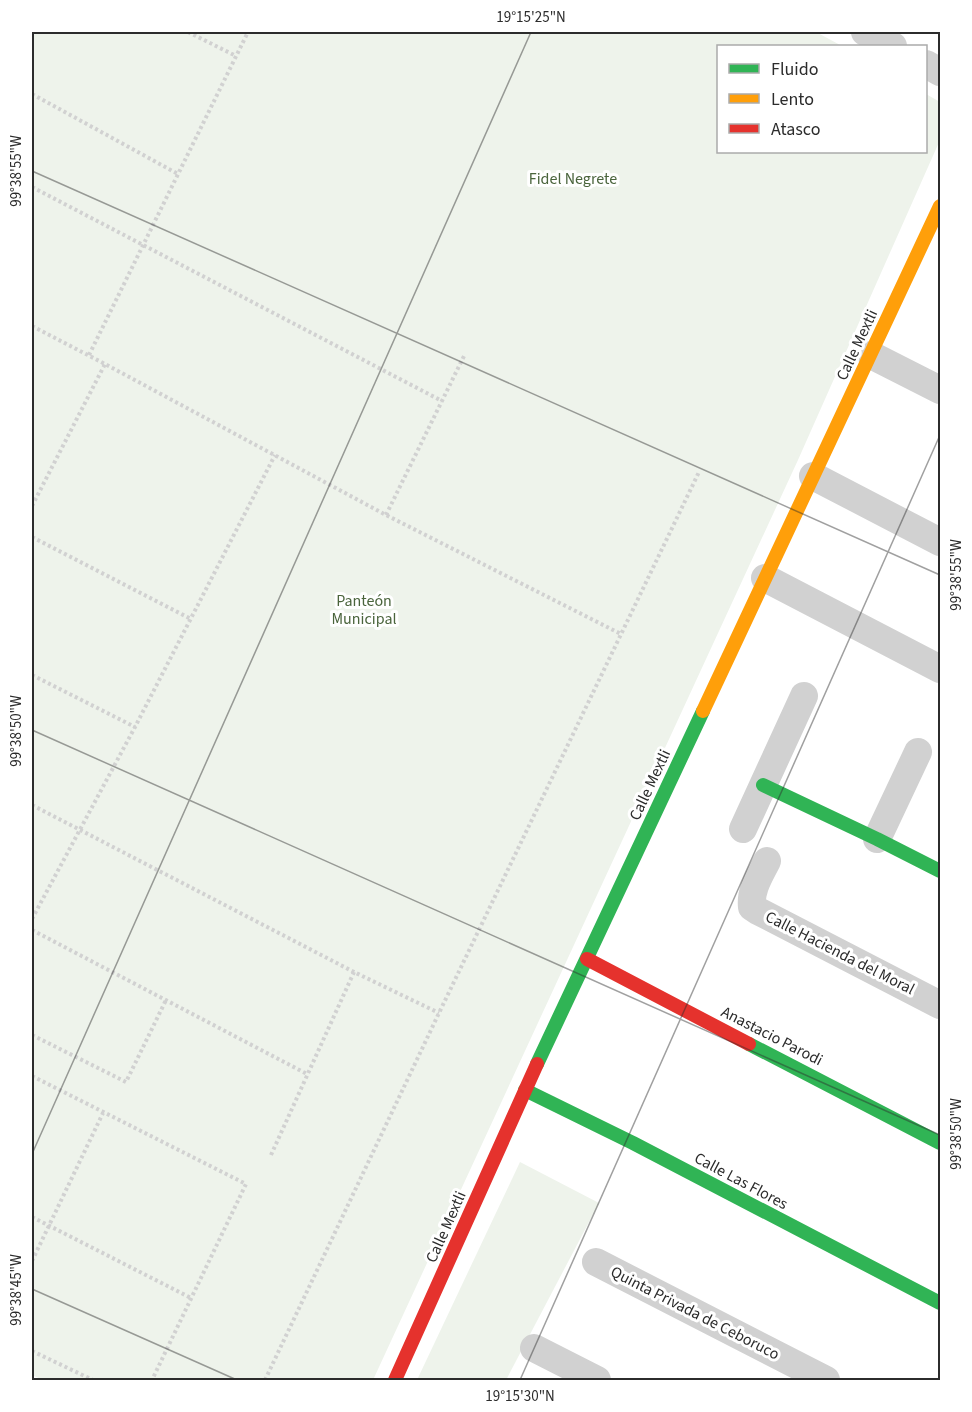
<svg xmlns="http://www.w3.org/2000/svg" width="972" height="1412" font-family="'Source Sans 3',sans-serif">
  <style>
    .green { fill: #eef3eb }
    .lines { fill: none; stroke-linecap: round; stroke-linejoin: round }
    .path { stroke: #d1d1d1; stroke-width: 4; stroke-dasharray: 3 3; stroke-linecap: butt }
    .street { stroke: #d1d1d1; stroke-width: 28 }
    .fast { stroke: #30b455; stroke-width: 14 }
    .slow { stroke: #ff9f0a; stroke-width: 14 }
    .jam { stroke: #e5322d; stroke-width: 14 }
    .ticks { fill: none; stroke: #2c2c2c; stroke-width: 1.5; stroke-opacity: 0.45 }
    .labels { text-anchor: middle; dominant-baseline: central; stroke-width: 6; stroke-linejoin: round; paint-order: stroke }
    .park-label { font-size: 16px; fill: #4a643c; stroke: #fff }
    .street-label { font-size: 16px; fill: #2c2c2c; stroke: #fff }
    .neatline { fill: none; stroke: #2c2c2c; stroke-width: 2 }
    .ticks-label { font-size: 15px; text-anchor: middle; fill: #2c2c2c }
  </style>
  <rect width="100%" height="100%" fill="#fff"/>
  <g class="green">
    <polygon points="32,32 816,32 842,46 718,46 718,152 926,152 926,94 940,102 940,140 798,460 373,1380 43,1380 32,1375"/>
    <polygon points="520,1162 599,1203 506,1380 417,1380"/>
  </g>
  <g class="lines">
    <g class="path">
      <polyline points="188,32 236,56"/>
      <polyline points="32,94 178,174"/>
      <polyline points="32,187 442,401"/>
      <polyline points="32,326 105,364 386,515 621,634"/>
      <polyline points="89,355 248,32"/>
      <polyline points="32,506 105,364"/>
      <polyline points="386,515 464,356"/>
      <polyline points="32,537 191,619"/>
      <polyline points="32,675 135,727"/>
      <polyline points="32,805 354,972"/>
      <polyline points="32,919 135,727 275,455"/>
      <polyline points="32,930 307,1074"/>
      <polyline points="32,1035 126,1082 166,1000"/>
      <polyline points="32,1076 246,1184 152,1380"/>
      <polyline points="271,1155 354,972 439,1013"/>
      <polyline points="32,1217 191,1298"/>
      <polyline points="32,1261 103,1113"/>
      <polyline points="32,1351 93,1380"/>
      <polyline points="265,1380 439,1013 699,472"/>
    </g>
    <g class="street">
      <polyline points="865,32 893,46"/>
      <polyline points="926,64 940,72"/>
      <polyline points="871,355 940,390"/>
      <polyline points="813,476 940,542"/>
      <polyline points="765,578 940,669"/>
      <polyline points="743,829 804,696"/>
      <polyline points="877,839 918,752"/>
      <path d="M767,861C760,875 750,890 752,907L758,911L940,1005"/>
      <polyline points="596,1262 826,1380"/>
      <polyline points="534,1348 597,1380"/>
    </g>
    <g class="fast">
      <polyline points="763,785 877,839 940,871"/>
      <polyline points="749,1044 940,1143"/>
      <polyline points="537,1064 703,711"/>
      <polyline points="525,1090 633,1143 940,1303"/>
    </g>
    <polyline class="slow" points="703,711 940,206"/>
    <g class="jam">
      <polyline points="587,959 749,1044"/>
      <polyline points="395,1380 537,1064"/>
    </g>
  </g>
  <path class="ticks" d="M32,171L940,575M32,730L940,1135M32,1154L531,32M32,1289L237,1380M520,1380L940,435"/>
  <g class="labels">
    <g class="park-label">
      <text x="573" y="179">Fidel Negrete</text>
      <text x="364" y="601">Panteón<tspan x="364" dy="18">Municipal</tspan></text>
    </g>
    <g class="street-label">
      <text transform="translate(857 345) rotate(-65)">Calle Mextli</text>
      <text transform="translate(650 785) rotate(-65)">Calle Mextli</text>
      <text transform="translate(840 953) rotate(27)">Calle Hacienda del Moral</text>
      <text transform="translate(772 1036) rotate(27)">Anastacio Parodi</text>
      <text transform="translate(741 1181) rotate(28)">Calle Las Flores</text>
      <text transform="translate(446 1227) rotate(-66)">Calle Mextli</text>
      <text transform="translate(695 1313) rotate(27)">Quinta Privada de Ceboruco</text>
    </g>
  </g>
  <rect width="972" height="1412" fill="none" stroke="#ffffff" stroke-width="66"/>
  <rect x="717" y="45" width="210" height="108" fill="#ffffff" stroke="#ababab" stroke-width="1.5"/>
  <rect x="729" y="64" width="30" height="9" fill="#30b455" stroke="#ababab" stroke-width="1.5"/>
  <text x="771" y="75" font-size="18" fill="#2c2c2c">Fluido</text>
  <rect x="729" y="94" width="30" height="9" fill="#ff9f0a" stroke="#ababab" stroke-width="1.5"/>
  <text x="771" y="105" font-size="18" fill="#2c2c2c">Lento</text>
  <rect x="729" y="124" width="30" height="9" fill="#e5322d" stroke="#ababab" stroke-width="1.5"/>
  <text x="771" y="135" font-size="18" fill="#2c2c2c">Atasco</text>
  <rect x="33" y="33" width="906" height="1346" class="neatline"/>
  <g class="ticks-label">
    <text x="531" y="22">19°15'25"N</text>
    <text transform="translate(16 171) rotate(-90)" y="5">99°38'55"W</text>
    <text transform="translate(956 575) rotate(-90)" y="5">99°38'55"W</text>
    <text transform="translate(16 731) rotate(-90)" y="5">99°38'50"W</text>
    <text transform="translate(956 1134) rotate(-90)" y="5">99°38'50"W</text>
    <text transform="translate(16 1290) rotate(-90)" y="5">99°38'45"W</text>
    <text x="520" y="1401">19°15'30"N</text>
  </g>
</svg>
